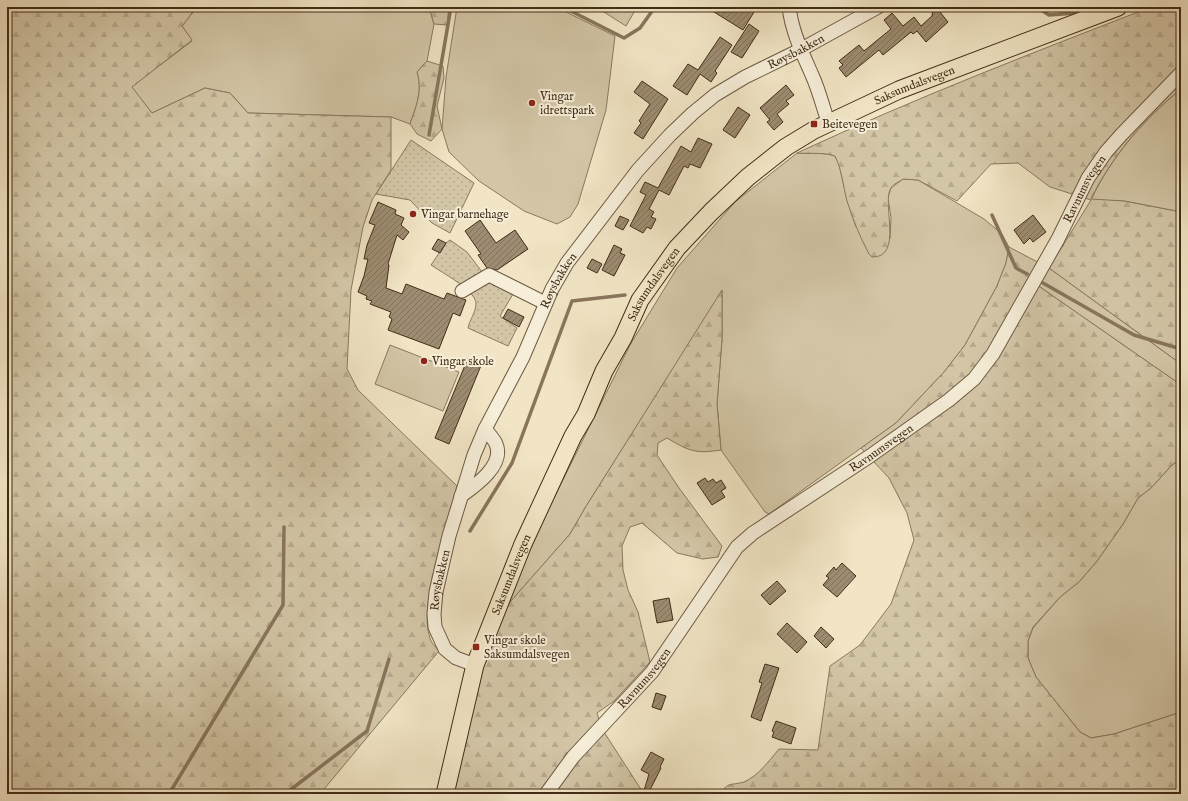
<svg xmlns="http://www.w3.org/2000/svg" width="1188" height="801" font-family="'IM FELL English',serif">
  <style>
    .grass { fill: #d3c6a7; stroke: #8a795e }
    .forest { fill: url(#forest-firs); stroke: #8a795e }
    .park { fill: url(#park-dots); stroke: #8a795e }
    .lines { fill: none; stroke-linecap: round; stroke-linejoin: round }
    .stream { stroke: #88755c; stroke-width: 3.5 }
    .building { fill: url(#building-hatch); stroke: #422c16 }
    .minor-casing { stroke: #6e5a42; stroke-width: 15 }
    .major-casing { stroke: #422c16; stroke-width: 19 }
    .minor { stroke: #f6eed9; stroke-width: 13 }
    .major { stroke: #f1e5c5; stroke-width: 17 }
    .poi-dot { fill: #8f2418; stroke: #f6eed9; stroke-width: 1.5 }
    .labels { text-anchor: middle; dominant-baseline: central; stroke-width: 4; stroke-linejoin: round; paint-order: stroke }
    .street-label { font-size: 12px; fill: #422c16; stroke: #f6eed9 }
    .poi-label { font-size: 12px; fill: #422c16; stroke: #f6eed9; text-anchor: start }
  </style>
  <defs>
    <pattern id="forest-firs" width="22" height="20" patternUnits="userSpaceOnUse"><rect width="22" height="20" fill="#d3c6a7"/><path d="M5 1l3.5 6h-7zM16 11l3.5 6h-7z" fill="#b6aa8f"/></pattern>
    <pattern id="park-dots" width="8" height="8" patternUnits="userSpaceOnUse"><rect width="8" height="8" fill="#d3c6a7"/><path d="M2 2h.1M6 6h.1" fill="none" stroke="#b6aa8f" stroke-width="1.8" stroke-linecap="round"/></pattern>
    <pattern id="building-hatch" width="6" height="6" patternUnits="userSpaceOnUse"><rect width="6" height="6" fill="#9d8c71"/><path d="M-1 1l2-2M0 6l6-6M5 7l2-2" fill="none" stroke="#82735c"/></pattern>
  </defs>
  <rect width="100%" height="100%" fill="#f1e5c5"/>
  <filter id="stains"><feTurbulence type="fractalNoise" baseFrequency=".005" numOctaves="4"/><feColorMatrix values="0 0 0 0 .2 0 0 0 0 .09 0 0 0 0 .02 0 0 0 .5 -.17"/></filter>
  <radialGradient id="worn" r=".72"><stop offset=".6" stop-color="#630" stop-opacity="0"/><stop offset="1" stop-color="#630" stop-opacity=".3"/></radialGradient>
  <g class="grass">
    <path d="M197,7H429L434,24L427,61L417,72C423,90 416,107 410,124L391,117L248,113L230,93L205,88L152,113L131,87L192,41L182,26Z"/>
    <polygon points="457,7 556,7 615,36 606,110 578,204 570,217 557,224 524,211 479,181 449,152 442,129 446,77"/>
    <polygon points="596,7 637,7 626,26"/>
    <path d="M1181,89V212L1124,201L1091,200C1111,157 1145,118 1181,89Z"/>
    <path d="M797,153C810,154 824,152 835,156L839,164L847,200L856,227L890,239L891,218L888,197L891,188L903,179L918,180L984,219L1002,234L1009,247L1006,263L997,286L965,345L944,372L896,423L769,514L765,512L721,450L717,404L722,339V291L585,508L570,534L503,610L535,536L630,345L677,268L735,202Z"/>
    <polygon points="1049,268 1181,364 1181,385 1037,285"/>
    <polygon points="390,345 459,372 443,411 375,384"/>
    <polygon points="1181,458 1181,712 1114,734 1091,738 1080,732 1036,677 1028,658 1028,641 1033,628 1060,597 1079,582 1097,561 1123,524 1138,498 1151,488 1171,466"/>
  </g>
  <g class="forest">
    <path d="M7,7H197L182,26L192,40L132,87L152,113L205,88L230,93L248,113L391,117V170L372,200L363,227L351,290L347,369L358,390L457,486C448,521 418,606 430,638C431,643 436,647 439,651L320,794H7Z"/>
    <polygon points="429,7 449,7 447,25 434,24"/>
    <path d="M1151,7H1181V89C1145,118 1111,157 1091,199L1124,201L1181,212V364L1049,268L1037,285L1181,385V458L1171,466L1151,488L1138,498L1123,524L1097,561L1079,582L1060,597L1033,627L1028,641V658L1036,677L1080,732L1091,738L1114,734L1181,712V794H719C730,781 729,786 744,782C758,776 769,761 779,749L818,750L830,666L860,645L891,604L914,540L907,513L889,478L861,448L896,423L944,372L965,345L997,286L1006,263L1009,247L1049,268L1091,200L1050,187L1018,163L991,164L957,201L918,180L903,179C899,182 893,184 891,188C881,202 904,258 872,257L869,254C860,237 853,220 847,201C843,186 842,170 835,156C824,152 810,154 797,153C913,99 1032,53 1151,7Z"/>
    <path d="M427,61L443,66L444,78L437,106L442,129L431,141L417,134L410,124C416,107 423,90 417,72Z"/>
    <path d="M722,290V339L717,404L721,450C695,454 689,451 667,438L658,443L657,455L679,488L722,546L718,557L703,559L677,553L642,523L630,527L622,546L623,570L628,590L638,612L650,662L614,701L597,713L602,729L644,794H450L484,662L503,610L570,534L585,508Z"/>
  </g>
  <g class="park">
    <polygon points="411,140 474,183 450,233 432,223 410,200 376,194"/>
    <path d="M450,240L467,252L488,280L513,294L500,316L517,328L508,346L468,328C469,321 476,312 476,304C477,291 441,272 431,265L446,243Z"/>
  </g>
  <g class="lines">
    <g class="stream">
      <polyline points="563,7 624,38 640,28 655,7"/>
      <polyline points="1037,7 1049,15 1076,13 1091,7"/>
      <polyline points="429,135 451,7"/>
      <polyline points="992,215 1016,268 1027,274"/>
      <polyline points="1043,283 1134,335 1181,349"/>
      <polyline points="470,531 512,463 572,301 625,295"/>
      <polyline points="169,794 283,605 284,527"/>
      <polyline points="285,794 367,731 389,659"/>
    </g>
  </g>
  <g class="building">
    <polygon points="706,7 753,7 750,10 754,12 743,30"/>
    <polygon points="933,7 936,7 948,22 926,42 917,31 913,34 911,32 883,55 879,50 846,77 839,68 843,65 839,61 859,45 864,51 891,29 884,20 892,13 903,26 914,17 921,26 932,16"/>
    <polygon points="749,24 759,31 742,58 731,52"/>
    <polygon points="720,37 732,45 715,71 717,73 711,82 700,74 687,95 673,86 688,64 698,70"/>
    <polygon points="642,81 668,99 643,139 634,133 641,123 639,121 650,104 634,92"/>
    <polygon points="786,85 794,95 786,101 789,104 777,114 783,122 774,130 767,122 770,120 760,108"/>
    <polygon points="738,107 750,115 735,138 723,130"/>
    <polygon points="698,138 712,144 700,168 690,164 688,168 684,166 669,195 659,190 649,209 654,212 651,217 656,219 651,229 647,227 643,233 630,226 646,195 640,192 645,182 658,188 681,146 691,152"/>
    <polygon points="378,202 396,210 395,214 404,218 401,225 409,232 403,240 397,235 388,264 389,265 386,288 402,294 406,284 444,299 447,293 466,300 460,316 453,313 439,349 388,330 392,319 389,317 391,312 370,304 372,301 366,299 367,296 358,292 364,276 368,259 364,259 367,245 375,225 369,223"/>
    <polygon points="1033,215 1046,232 1033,242 1030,238 1024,244 1014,230"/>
    <polygon points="620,216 629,220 623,230 615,226"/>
    <polygon points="480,220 496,243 515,230 528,249 497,270 487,268 478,255 481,254 465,231"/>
    <polygon points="438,239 446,243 440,253 432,249"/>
    <polygon points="614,245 622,249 620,253 625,255 614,276 602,270"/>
    <polygon points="592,259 602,264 597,273 587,268"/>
    <polygon points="508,309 524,317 519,327 503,318"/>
    <polygon points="468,358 482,363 449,444 435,438"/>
    <polygon points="705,478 708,482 713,479 716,483 721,480 726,488 721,491 725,497 712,505 697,483"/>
    <polygon points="842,563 856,576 837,597 823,585 829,578 826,576 834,567 836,570"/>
    <polygon points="777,581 786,591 770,605 761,595"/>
    <polygon points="669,598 673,620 657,623 653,601"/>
    <polygon points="787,623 807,642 797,653 777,634"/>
    <polygon points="821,627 834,639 826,648 814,636"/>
    <polygon points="765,664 779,668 761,721 751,717 762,683 759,682"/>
    <polygon points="656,693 666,696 661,710 652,707"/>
    <polygon points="776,721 796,728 791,744 772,737 774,732 772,731"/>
    <polygon points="651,752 664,759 660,767 661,768 648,794 643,794 649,774 641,770"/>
  </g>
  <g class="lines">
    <defs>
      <g id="minor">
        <path d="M789,7C792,32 802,52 812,75C819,90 823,107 828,122"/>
        <polyline points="462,291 489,275 545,303"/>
        <path d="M461,496C475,486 505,465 496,444C494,439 489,434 485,429"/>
        <path id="s1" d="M475,665L456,658L445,649L435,627L434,614L436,592L449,536L474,455L485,429L523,357L552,289L567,263L638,170L670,135L693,113L715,95L745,77L800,50L878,7"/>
        <path id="s2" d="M546,794L573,757L652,672L737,547L753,533L870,456L949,400L974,379L993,354L1058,239L1088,178L1106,152L1121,135L1181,73"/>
      </g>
      <g id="major">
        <path id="s3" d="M445,794L475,665L523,544L573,436L586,414L604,371L623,338L640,300L677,248L711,212L748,177L786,147L814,130L899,90L1118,7"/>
      </g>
    </defs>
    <use href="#minor" class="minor-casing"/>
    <use href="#major" class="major-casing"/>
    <use href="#minor" class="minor"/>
    <use href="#major" class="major"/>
  </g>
  <g class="poi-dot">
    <circle cx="532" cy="103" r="4"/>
    <rect x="810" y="120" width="8" height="8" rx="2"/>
    <circle cx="413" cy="214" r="4"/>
    <circle cx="424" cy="361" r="4"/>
    <rect x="472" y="643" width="8" height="8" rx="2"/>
  </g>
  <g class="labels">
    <g class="street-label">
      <text stroke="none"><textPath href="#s1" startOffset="766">Røysbakken</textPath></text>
      <text stroke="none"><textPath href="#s3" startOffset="889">Saksumdalsvegen</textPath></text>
      <text stroke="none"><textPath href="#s2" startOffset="824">Ravnumsvegen</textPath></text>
      <text stroke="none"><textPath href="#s1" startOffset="430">Røysbakken</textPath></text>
      <text stroke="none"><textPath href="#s3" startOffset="554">Saksumdalsvegen</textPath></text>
      <text stroke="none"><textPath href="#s2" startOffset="488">Ravnumsvegen</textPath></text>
      <text stroke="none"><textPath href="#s3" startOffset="230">Saksumdalsvegen</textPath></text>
      <text stroke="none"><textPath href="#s1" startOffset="106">Røysbakken</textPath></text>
      <text stroke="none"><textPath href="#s2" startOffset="152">Ravnumsvegen</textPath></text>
    </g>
    <g class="poi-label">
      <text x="540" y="96">Vingar<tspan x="540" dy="14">idrettspark</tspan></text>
      <text x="822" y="124">Beitevegen</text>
      <text x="421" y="214">Vingar barnehage</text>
      <text x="432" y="361">Vingar skole</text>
      <text x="484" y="640">Vingar skole<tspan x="484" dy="14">Saksumdalsvegen</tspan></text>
    </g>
  </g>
  <rect width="1188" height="801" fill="none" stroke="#f1e5c5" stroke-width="24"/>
  <rect x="8" y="8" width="1172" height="785" fill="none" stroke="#422c16" stroke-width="2"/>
  <rect x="12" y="12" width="1164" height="777" fill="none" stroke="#422c16"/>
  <rect width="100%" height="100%" filter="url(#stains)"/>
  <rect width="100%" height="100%" fill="url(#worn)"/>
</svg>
